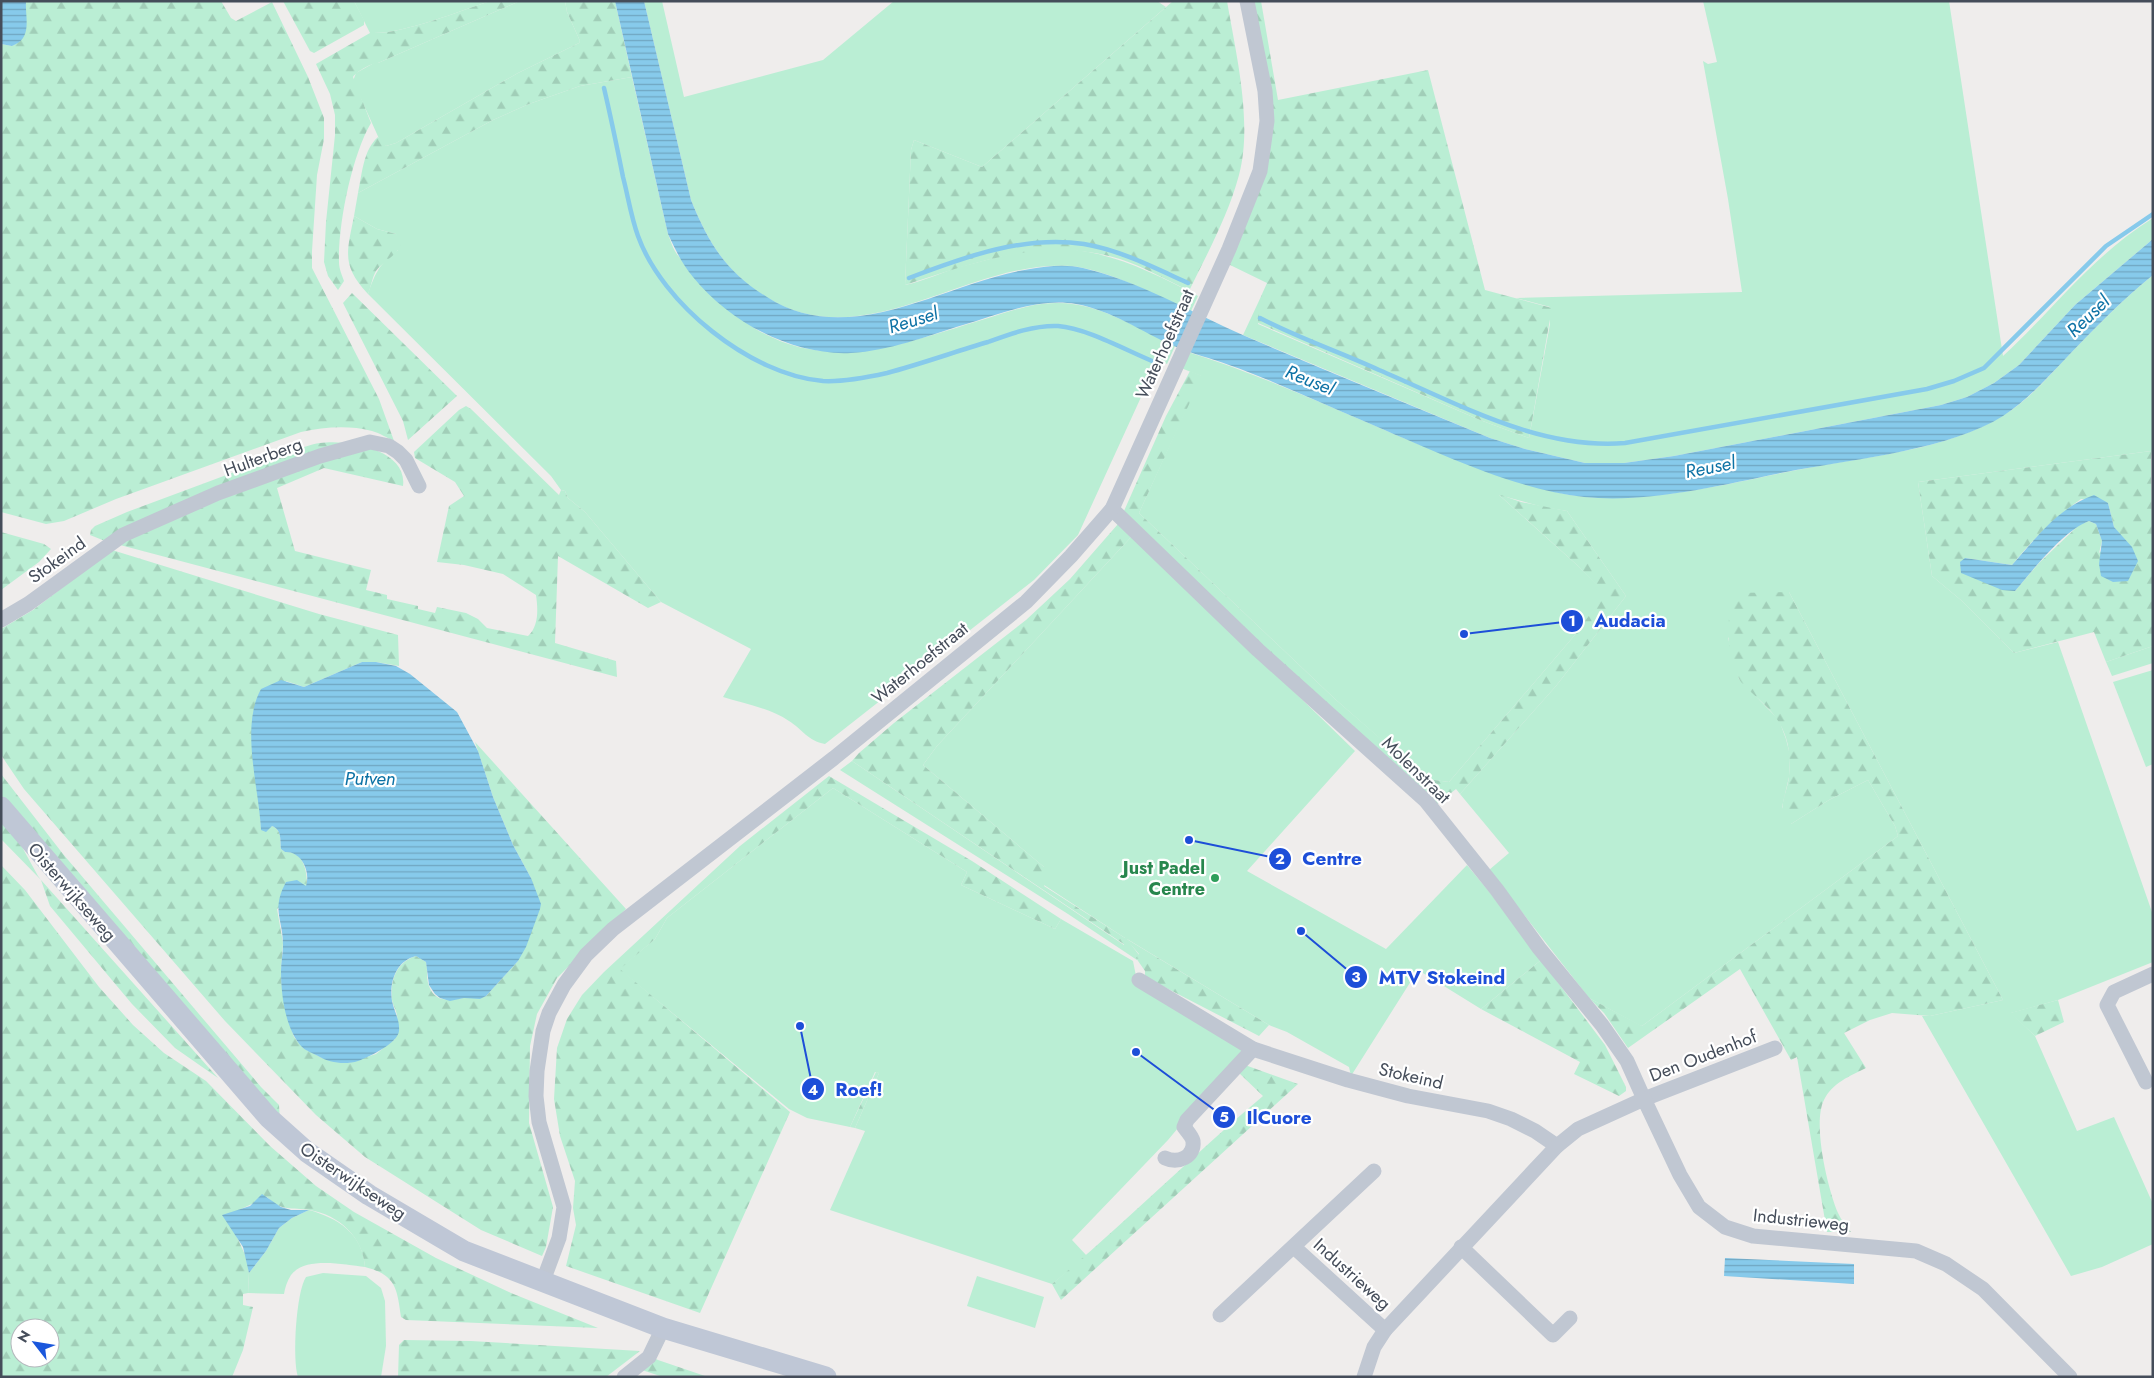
<svg xmlns="http://www.w3.org/2000/svg" width="2154" height="1378" font-family="Jost,sans-serif">
  <style>
    .green { fill: #baeed4 }
    .forest { fill: url(#forest-firs); fill-rule: evenodd }
    .water { fill: url(#water-rules) }
    .lines { fill: none; stroke-linecap: round; stroke-linejoin: round }
    .stream { stroke: #87caeb; stroke-width: 4.5 }
    .street { stroke: #c0c7d2; stroke-width: 15 }
    .secondary { stroke: #bfc7d6; stroke-width: 21 }
    .leisure-dot { fill: #2e9e5b; stroke: #fff; stroke-width: 2 }
    .labels { text-anchor: middle; dominant-baseline: central; stroke-width: 4.5; stroke-linejoin: round; paint-order: stroke }
    .street-label { font-size: 18px; fill: #454d5a; stroke: #fff }
    .leisure-label { font-size: 18px; font-weight: bold; fill: #27864d; stroke: #fff; text-anchor: end }
    .water-label { font-size: 19px; font-style: italic; fill: #0d72a5; stroke: #fff }
    .leader { fill: none; stroke: #1d4ed8; stroke-width: 2 }
    .callout-dot { fill: #1d4ed8; stroke: #fff; stroke-width: 2 }
    .mark-label { font-size: 15px; text-anchor: middle; font-weight: bold; fill: #fff }
    .callout-label { font-size: 19px; text-anchor: middle; font-weight: bold; fill: #1d4ed8; stroke: #fff; stroke-width: 4.5; stroke-linejoin: round; paint-order: stroke }
  </style>
  <defs>
    <pattern id="forest-firs" width="22" height="20" patternUnits="userSpaceOnUse" patternTransform="scale(1.25)"><rect width="22" height="20" fill="#baeed4"/><path d="M5 1l3.5 6h-7zM16 11l3.5 6h-7z" fill="#a1ceb8"/></pattern>
    <pattern id="water-rules" width="6" height="5" patternUnits="userSpaceOnUse" patternTransform="scale(1.25)"><rect width="6" height="5" fill="#87caeb"/><path d="M0 2.5h6" fill="none" stroke="#70a6c1"/></pattern>
  </defs>
  <rect width="100%" height="100%" fill="#efedec"/>
  <g class="green">
    <path d="M354,1H490C460,11 400,35 370,33Z"/>
    <polygon points="520,1 565,1 567,12 580,41 579,43 518,73 396,143 386,146 381,143 353,81 356,73 374,63 378,63"/>
    <path d="M644,1H662L684,97L823,60L894,1H1157L1166,7L982,167L914,140L911,150L905,285C925,281 944,271 963,266C987,260 1010,253 1035,250C1095,243 1146,269 1198,296L1191,311C1157,296 1107,269 1070,266C967,259 865,359 766,297C726,272 709,244 691,200Z"/>
    <path d="M1703,1H1949L2003,356C2055,308 2091,257 2153,218V239L2075,305L2019,365L1994,383L1967,397L1941,405L1674,456L1624,463H1585L1525,449L1490,438L1243,335L1258,303V324L1480,420L1529,438L1550,324V307L1516,298L1742,292L1728,199L1703,61L1708,64L1717,62Z"/>
    <path d="M632,77L668,234C671,242 674,252 680,258C694,275 713,289 729,305C737,312 745,322 754,328C831,375 907,342 985,319C1008,312 1034,302 1059,303C1099,303 1139,329 1175,346L1167,364L1158,360L1078,535L1034,580L825,744C808,741 802,729 789,721C770,708 745,704 723,697L751,649L661,602L585,512L568,498L565,491L561,490L551,476L368,294C375,273 380,263 398,250L396,234L377,229L354,216L358,193L493,120L529,104L580,86Z"/>
    <path d="M2153,275V465L2151,451L1918,482L1932,576L1962,601L2014,653L2058,642L2153,915V962L2058,1000L2011,1013L2035,1036L2077,1131L2114,1117L2153,1204V1244L2102,1267L2071,1276L1922,1016H1930L2003,1000L1789,592L1728,638L1739,679L1779,720L1786,739L1790,755L1789,777L1782,807L1791,824L1829,800L1868,780L1895,826L1898,836L1642,1026L1639,1025L1589,998L1489,870L1509,853L1460,794L1556,686L1626,596L1567,511L1543,507L1499,495L1577,565L1606,594L1574,636L1449,782L1426,779L1335,699L1139,513L1201,376L1181,368L1188,352C1284,382 1374,429 1469,464C1507,478 1545,493 1586,497C1658,503 1742,480 1813,467C1873,456 1948,449 2002,416C2028,401 2048,377 2068,356C2095,328 2122,300 2153,275Z"/>
    <polygon points="1133,535 1355,751 1247,871 1386,949 1467,865 1491,894 1541,960 1481,1009 1418,970 1351,1076 1349,1067 1287,1032 1269,1025 1127,939 1139,955 1137,960 1068,914 840,770 852,761 1124,945 1125,938 1044,885 1044,867 923,765 937,746"/>
    <polygon points="2153,646 2153,663 2112,676 2106,662"/>
    <polygon points="2153,670 2153,764 2146,767 2113,682"/>
    <polygon points="833,788 967,872 961,885 1055,929 1061,919 1133,961 1138,986 1243,1050 1168,1140 1072,1240 1087,1256 1052,1284 830,1210 865,1131 855,1128 879,1073 875,1072 850,1127 807,1118 789,1109 619,969 655,939 667,918"/>
    <path d="M309,1210C338,1218 363,1234 365,1267C344,1265 306,1256 291,1275C287,1281 285,1288 284,1294L248,1293L249,1273L266,1251L279,1228L292,1218Z"/>
    <path d="M323,1273L366,1276L381,1288L385,1301L386,1346L381,1377H298C292,1360 296,1292 306,1277Z"/>
    <polygon points="977,1276 1044,1297 1035,1328 967,1306"/>
  </g>
  <g class="forest">
    <path d="M26,1H221L231,18L236,21L272,2L308,77L324,118V139L317,175L312,251V268L379,399L394,441C387,438 380,433 372,431C348,425 325,427 301,432L116,499L64,521L46,524L1,512V44L12,46L20,41Z"/>
    <polygon points="283,1 354,1 364,20 364,25 314,53 310,51"/>
    <path d="M490,1H520L378,63C372,63 357,71 353,77L371,123C352,155 338,224 339,262C339,269 342,275 344,281L338,290L328,276L324,262L326,222L335,135V115L330,94L316,64L370,33C400,35 460,11 490,1Z"/>
    <path d="M565,1H615L632,77L580,86L529,104L493,120L358,193C362,175 363,150 378,137L386,146L396,143L518,73L579,43L580,41L567,12Z"/>
    <path d="M1173,1H1227C1236,54 1253,123 1239,175C1228,216 1207,254 1189,291C1167,280 1144,267 1120,259C1044,236 977,262 905,285L911,150L914,140L982,167Z"/>
    <polygon points="1254,1 1261,1 1278,100 1428,70 1485,290 1552,308 1529,438 1480,420 1258,323 1258,303 1267,283 1228,264 1263,179"/>
    <path d="M354,216L377,229L396,234L401,242C400,254 383,261 376,271C372,278 371,287 368,294C341,265 347,252 354,216Z"/>
    <polygon points="352,293 457,396 408,440 403,421 343,303"/>
    <polygon points="1190,371 1202,376 1139,513 1335,699 1427,779 1449,782 1574,636 1605,594 1577,565 1498,494 1521,502 1567,511 1626,596 1556,686 1460,794 1456,789 1436,805 1278,661 1124,511 1166,416"/>
    <path d="M466,406L471,409L559,495L561,490L565,491L568,498L585,512L661,602L648,608L558,556L555,643L616,661L617,677L105,541L90,535L91,530L95,526L127,512L294,450C302,448 311,444 320,443C347,439 408,449 403,486L324,468L277,488L295,551L371,570L366,590L387,595V599L418,606V609L435,613L437,607L466,613L478,619L487,628L528,636C539,626 538,609 536,595L503,574L464,565L437,562L449,506L464,496L455,482L415,458L414,452L459,410Z"/>
    <path d="M2151,451L2153,646L2106,662L2094,632L2014,653L1962,601L1932,576L1918,482ZM2081,499L2108,503L2114,527L2120,535L2099,553L2102,541L2096,524L2089,521L2080,524L2039,563L2015,591L1965,558L2012,565C2035,537 2051,521 2081,499Z"/>
    <polygon points="1118,524 1133,535 937,746 923,765 1044,867 1046,882 1044,886 1125,938 1269,1025 1259,1036 1145,977 1145,971 1136,958 1139,954 1126,939 1125,945 852,761 859,753 894,723 1026,620 1070,579"/>
    <polygon points="1,532 44,544 51,549 39,562 1,590"/>
    <path d="M112,550L319,614L398,635L399,666L376,662H362L304,687L286,681L260,803L261,830L272,826C282,830 280,839 281,849L285,852C303,851 307,869 307,885L277,909L283,943L281,970L282,989L289,1022L294,1037L303,1048L322,1058L348,1063L376,1054L395,1039C396,1032 398,1023 397,1015C396,1010 393,1005 392,1000C390,981 396,962 416,956L426,962C428,970 426,978 429,986C435,1003 449,1000 463,998C471,997 478,999 486,996L518,961L531,878L513,845L493,797L475,742L626,909L557,978L537,1014L530,1046L529,1123L553,1207L546,1247L542,1256L481,1230L365,1157L316,1115L225,1021L24,789L1,755V629L33,610Z"/>
    <path d="M1789,592L2003,1000L1930,1016L1892,1013L1870,1020L1844,1033L1866,1068C1850,1076 1832,1083 1824,1100C1812,1123 1828,1190 1838,1213C1841,1220 1846,1226 1851,1232H1827L1797,1057L1791,1060L1740,969L1628,1048L1604,1013L1589,998L1642,1026L1898,836L1895,826L1868,780L1829,800L1791,824H1788C1775,812 1788,791 1789,776C1790,764 1790,750 1786,738C1777,711 1762,704 1744,685C1739,681 1737,674 1735,668C1726,641 1726,621 1735,593Z"/>
    <polygon points="1,774 63,854 261,1087 279,1105 280,1122 54,860 1,795"/>
    <polygon points="829,776 972,861 1061,919 1055,929 961,885 967,872 833,788 667,918 655,939 620,969 790,1112 700,1313 566,1266 576,1225 573,1208 575,1181 560,1136 554,1099 557,1048 567,1019 582,995 604,972 740,846"/>
    <polygon points="1,817 16,836 38,876 41,880 218,1078 175,1048 132,1004 50,906 41,880 1,839"/>
    <path d="M1,865L25,890L99,987L133,1025L164,1053L206,1081L270,1146L316,1186L354,1212L436,1258L511,1293L598,1328L406,1320L401,1317C397,1288 396,1275 365,1267C363,1237 339,1215 310,1210C291,1207 282,1212 267,1197L239,1210L235,1233L247,1259L249,1273L248,1293L243,1294V1305L253,1307L243,1350L232,1377H1ZM20,1328H50V1358H20Z"/>
    <polygon points="1541,960 1605,1045 1626,1087 1626,1091 1619,1096 1574,1074 1580,1062 1481,1009"/>
    <polygon points="2058,1000 2064,1022 2035,1036 2010,1013"/>
    <path d="M1245,1065L1298,1084L1061,1300L1052,1284C1124,1224 1191,1157 1263,1096L1238,1072Z"/>
    <polygon points="876,1072 879,1073 855,1128 850,1127"/>
    <polygon points="404,1340 471,1341 640,1351 606,1377 398,1377 399,1345"/>
    <polygon points="656,1359 658,1360 708,1377 663,1377 642,1370"/>
  </g>
  <g class="water">
    <path d="M1,1H26C25,19 33,38 12,46L1,44Z"/>
    <path d="M615,1H644L691,200C709,244 726,272 767,297C851,351 944,282 1030,269C1047,266 1066,264 1083,268C1140,281 1192,313 1245,336C1326,371 1408,404 1490,438L1525,449L1585,463H1624L1674,456L1941,405L1967,397L1994,383L2019,365L2075,305L2153,239V275C2123,299 2096,327 2069,355C2048,377 2028,400 2003,416C1951,449 1857,459 1796,470C1729,483 1652,504 1584,497C1512,489 1432,450 1366,422C1320,403 1275,381 1229,365C1211,358 1192,354 1174,346C1142,332 1111,310 1076,304C1039,297 998,315 963,325C927,336 889,351 851,353C793,356 729,322 693,277C682,264 675,249 668,234Z"/>
    <path d="M2094,495L2108,503L2114,527L2132,547L2138,561L2128,581L2113,582L2101,576L2099,564L2102,541L2096,524L2089,521C2064,530 2032,571 2015,591L2002,590L1961,573L1960,562L1965,558L2012,565C2036,538 2059,507 2094,495Z"/>
    <path d="M362,662H376L396,666L410,674L457,712L478,751L493,797L513,845L531,878L541,904L540,909L526,947L518,961L486,996L480,999L464,998L450,1001L440,998L435,994L429,985L426,962L416,956C396,961 389,982 392,1001C394,1011 400,1020 399,1031C398,1043 369,1057 358,1061C346,1065 329,1063 318,1056C313,1053 306,1051 302,1047C285,1029 281,994 281,971C281,962 283,953 283,945C283,918 271,910 286,882L297,880L306,886C311,871 301,851 285,852L281,849C280,839 282,830 272,826L266,832L261,830C259,787 240,727 261,689L281,680L304,687Z"/>
    <polygon points="262,1194 281,1207 291,1210 309,1210 292,1218 279,1228 266,1251 249,1273 243,1247 222,1215 250,1206"/>
    <polygon points="1725,1258 1854,1264 1854,1284 1724,1276"/>
  </g>
  <g class="lines">
    <g class="stream">
      <path d="M604,88C611,118 617,147 623,177C628,196 631,217 638,236C662,303 750,375 823,381C841,382 869,377 887,373C921,364 954,352 988,342C1010,334 1034,325 1058,326C1087,328 1129,352 1157,363"/>
      <path d="M909,278C964,257 1024,235 1084,244C1120,250 1155,268 1188,283"/>
      <path d="M1260,318C1298,338 1340,352 1379,370C1457,403 1538,450 1625,443L1927,389L1954,381L1984,368L2106,246L2153,214"/>
    </g>
    <g class="street">
      <polyline points="1112,509 1258,650 1426,801 1497,890 1539,948 1602,1025 1627,1061 1644,1099 1775,1048"/>
      <polyline points="1,620 28,604 123,535 218,493 320,456 370,442 389,446 398,452 406,460 419,486"/>
      <polyline points="1139,980 1253,1049 1348,1080 1408,1096 1488,1111 1511,1119 1535,1131 1557,1146"/>
      <polyline points="2146,1082 2107,1005 2114,992 2153,974"/>
      <path d="M1165,1158C1178,1164 1195,1157 1193,1141C1192,1136 1187,1131 1184,1127L1187,1120L1253,1049"/>
      <polyline points="1294,1247 1385,1330"/>
      <polyline points="1461,1247 1553,1335 1570,1318"/>
      <polyline points="543,1281 559,1238 564,1207 539,1122 536,1096 537,1071 543,1031 549,1013 564,985 586,955 613,929 834,758 1026,602 1071,556 1112,509 1229,249 1260,171 1267,121 1265,91 1247,1"/>
      <polyline points="1220,1315 1374,1171"/>
      <polyline points="624,1377 649,1357 663,1328"/>
      <polyline points="1364,1377 1374,1347 1385,1330 1557,1146 1578,1129 1644,1099 1680,1175 1699,1207 1725,1227 1753,1236 1916,1251 1946,1264 1983,1289 2070,1377"/>
    </g>
    <polyline class="secondary" points="1,807 269,1118 307,1152 369,1195 464,1251 663,1328 826,1377"/>
  </g>
  <circle class="leisure-dot" cx="1215" cy="878" r="5"/>
  <g class="labels">
    <g class="street-label">
      <text transform="translate(1165 344) rotate(-66)">Waterhoefstraat</text>
      <text transform="translate(263 457) rotate(-20)">Hulterberg</text>
      <text transform="translate(57 560) rotate(-36)">Stokeind</text>
      <text transform="translate(920 663) rotate(-39)">Waterhoefstraat</text>
      <text transform="translate(1416 770) rotate(44)">Molenstraat</text>
      <text transform="translate(72 892) rotate(49)">Oisterwijkseweg</text>
      <text transform="translate(1703 1056) rotate(-21)">Den Oudenhof</text>
      <text transform="translate(1411 1076) rotate(13)">Stokeind</text>
      <text transform="translate(353 1181) rotate(34)">Oisterwijkseweg</text>
      <text transform="translate(1801 1220) rotate(6)">Industrieweg</text>
      <text transform="translate(1352 1274) rotate(42)">Industrieweg</text>
    </g>
    <g class="leisure-label">
      <text x="1205" y="868">Just Padel<tspan x="1205" dy="21">Centre</tspan></text>
    </g>
    <g class="water-label">
      <text transform="translate(2088 316) rotate(-44)">Reusel</text>
      <text transform="translate(913 320) rotate(-17)">Reusel</text>
      <text transform="translate(1310 380) rotate(22)">Reusel</text>
      <text transform="translate(1710 467) rotate(-11)">Reusel</text>
      <text x="370" y="778">Putven</text>
    </g>
  </g>
  <path class="leader" d="M1464 634L1572 621M1189 840L1280 859M1301 931L1356 977M800 1026L813 1089M1136 1052L1224 1117"/>
  <g class="callout-dot">
    <circle cx="1464" cy="634" r="5"/>
    <circle cx="1189" cy="840" r="5"/>
    <circle cx="1301" cy="931" r="5"/>
    <circle cx="800" cy="1026" r="5"/>
    <circle cx="1136" cy="1052" r="5"/>
    <circle cx="1572" cy="621" r="12"/>
    <circle cx="1280" cy="859" r="12"/>
    <circle cx="1356" cy="977" r="12"/>
    <circle cx="813" cy="1089" r="12"/>
    <circle cx="1224" cy="1117" r="12"/>
  </g>
  <g class="mark-label">
    <text x="1572" y="626">1</text>
    <text x="1280" y="864">2</text>
    <text x="1356" y="982">3</text>
    <text x="813" y="1095">4</text>
    <text x="1224" y="1122">5</text>
  </g>
  <g class="callout-label">
    <text x="1630" y="627">Audacia</text>
    <text x="1332" y="865">Centre</text>
    <text x="1442" y="984">MTV Stokeind</text>
    <text x="859" y="1096">Roef!</text>
    <text x="1279" y="1124">IlCuore</text>
  </g>
  <rect width="2154" height="1378" fill="none" stroke="#454d5a" stroke-width="5"/>
  <g transform="translate(35 1343) rotate(301)"><circle r="24" fill="#ffffff" stroke="#b5b8bd"/>
  <path d="M0-4L9 19L0 12L-9 19Z" fill="#1a57dc"/>
  <text y="-8" font-size="14" font-weight="bold" text-anchor="middle" fill="#454d5a">N</text>
  </g>
</svg>
